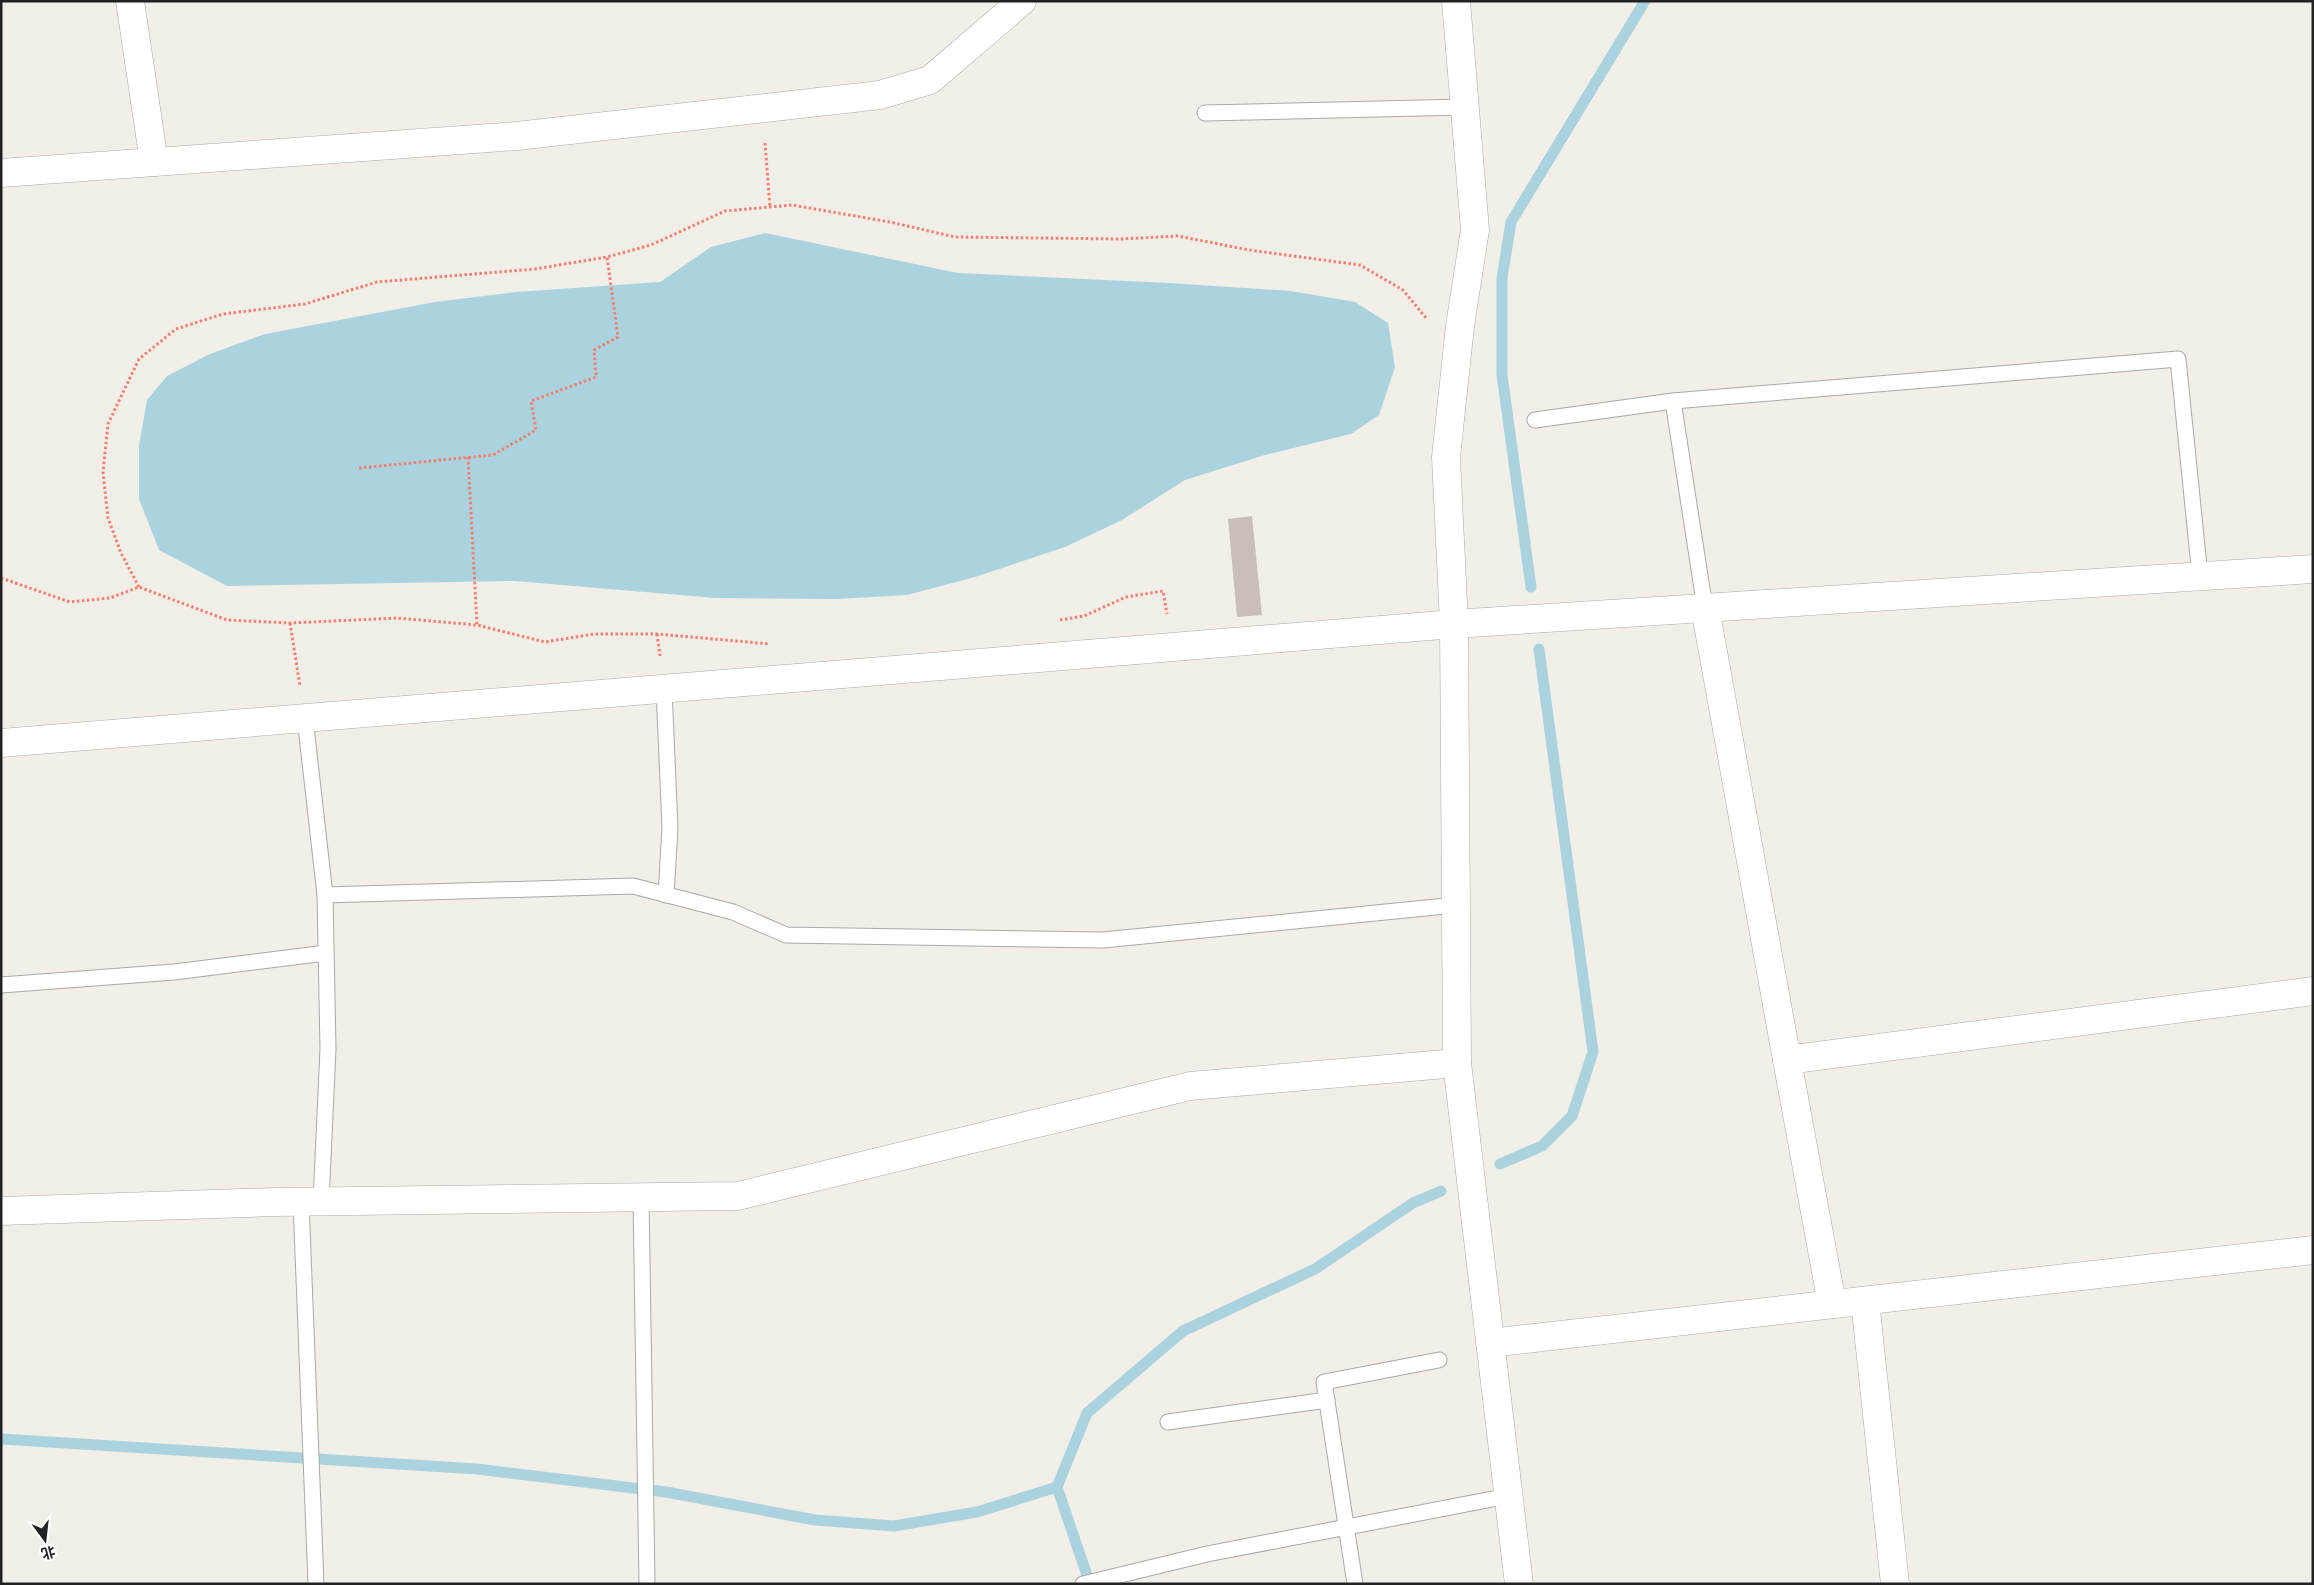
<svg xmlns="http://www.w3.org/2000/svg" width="2314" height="1585" font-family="'IBM Plex Sans','Noto Sans SC',sans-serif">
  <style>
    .water { fill: #aad3df }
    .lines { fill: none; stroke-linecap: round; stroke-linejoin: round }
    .stream { stroke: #aad3df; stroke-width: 11 }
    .building { fill: #c7bfb8 }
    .lane-casing { stroke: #a9a9a9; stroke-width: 17 }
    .street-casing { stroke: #a9a9a9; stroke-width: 29 }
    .path { stroke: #fa8072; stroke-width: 3; stroke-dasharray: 2.5 2.5; stroke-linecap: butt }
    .lane { stroke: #fff; stroke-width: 15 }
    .street { stroke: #fff; stroke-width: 28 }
  </style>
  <rect width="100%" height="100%" fill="#f2efe9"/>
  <polygon class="water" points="765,233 958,273 1169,283 1291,291 1355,302 1388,323 1395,367 1379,415 1351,434 1265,455 1185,480 1122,520 1065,547 975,577 907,595 838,599 715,598 515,581 227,586 159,550 139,499 139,445 147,400 167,376 210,354 265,334 435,302 516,292 660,282 711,247"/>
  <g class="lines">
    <g class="stream">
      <polyline points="1531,587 1502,375 1502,278 1511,222 1645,1"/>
      <polyline points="1500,1164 1542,1146 1572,1116 1593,1052 1539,649"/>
      <polyline points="1,1439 477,1469 666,1492 815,1520 894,1526 977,1512 1057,1487"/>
      <polyline points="1090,1584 1057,1487 1087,1413 1183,1331 1315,1269 1413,1203 1441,1191"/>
    </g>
  </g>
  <polygon class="building" points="1252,516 1262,615 1237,617 1228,519"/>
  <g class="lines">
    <defs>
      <g id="lane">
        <polyline points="1205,113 1465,107"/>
        <polyline points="1673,401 1705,608"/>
        <polyline points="1535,420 1673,401 2178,359 2200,576"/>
        <polyline points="664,689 670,828 666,895"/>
        <polyline points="305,718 325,895 328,1049 321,1202"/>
        <polyline points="325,895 633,886 733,912 786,935 1103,940 1456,905"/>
        <polyline points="1,985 174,972 326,953"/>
        <polyline points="641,1197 647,1584"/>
        <polyline points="301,1202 316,1584"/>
        <polyline points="1168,1422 1327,1400"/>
        <polyline points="1083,1584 1207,1554 1508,1496"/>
        <polyline points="1355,1584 1324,1382 1439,1360"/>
      </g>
      <g id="street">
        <polyline points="130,1 154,162"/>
        <polyline points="1456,1 1475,230 1460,326 1446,457 1454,624 1457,1063 1519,1584"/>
        <polyline points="1,173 517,136 880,95 930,80 1022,1"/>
        <polyline points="1705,608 1787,1060 2313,991"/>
        <polyline points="1,743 1454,624 2313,569"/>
        <polyline points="1787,1060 1832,1304"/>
        <polyline points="1,1211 275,1202 738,1196 1190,1086 1457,1063"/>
        <polyline points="1865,1301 1895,1584"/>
        <polyline points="1490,1343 2313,1250"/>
      </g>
    </defs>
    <use href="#lane" class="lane-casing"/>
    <use href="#street" class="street-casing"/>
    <g class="path">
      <polyline points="765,143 770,207"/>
      <polyline points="468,457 477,625"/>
      <polyline points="359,468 493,455 536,430 531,401 596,377 594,350 618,337 607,257"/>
      <polyline points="1,578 70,602 110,598 139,587 227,620 290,623 397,618 477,625 545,642 594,634 657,634 770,644"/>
      <polyline points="139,587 121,553 108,518 103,472 108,424 139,359 176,329 223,314 305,304 377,282 535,269 607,257 651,245 725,211 792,205 890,222 955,237 1121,239 1178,236 1249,250 1360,265 1403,290 1426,318"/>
      <polyline points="1060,620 1084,616 1126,597 1163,591 1167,614"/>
      <polyline points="290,623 300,686"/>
      <polyline points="657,634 660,656"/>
    </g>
    <use href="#lane" class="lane"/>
    <use href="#street" class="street"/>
  </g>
  <rect width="2314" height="1585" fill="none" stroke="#222222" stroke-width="5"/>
  <g transform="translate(45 1540) rotate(165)" stroke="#ffffff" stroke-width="4" paint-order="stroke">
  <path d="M0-4L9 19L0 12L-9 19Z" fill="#222222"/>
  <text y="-8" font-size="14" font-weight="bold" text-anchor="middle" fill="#222222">北</text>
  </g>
</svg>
